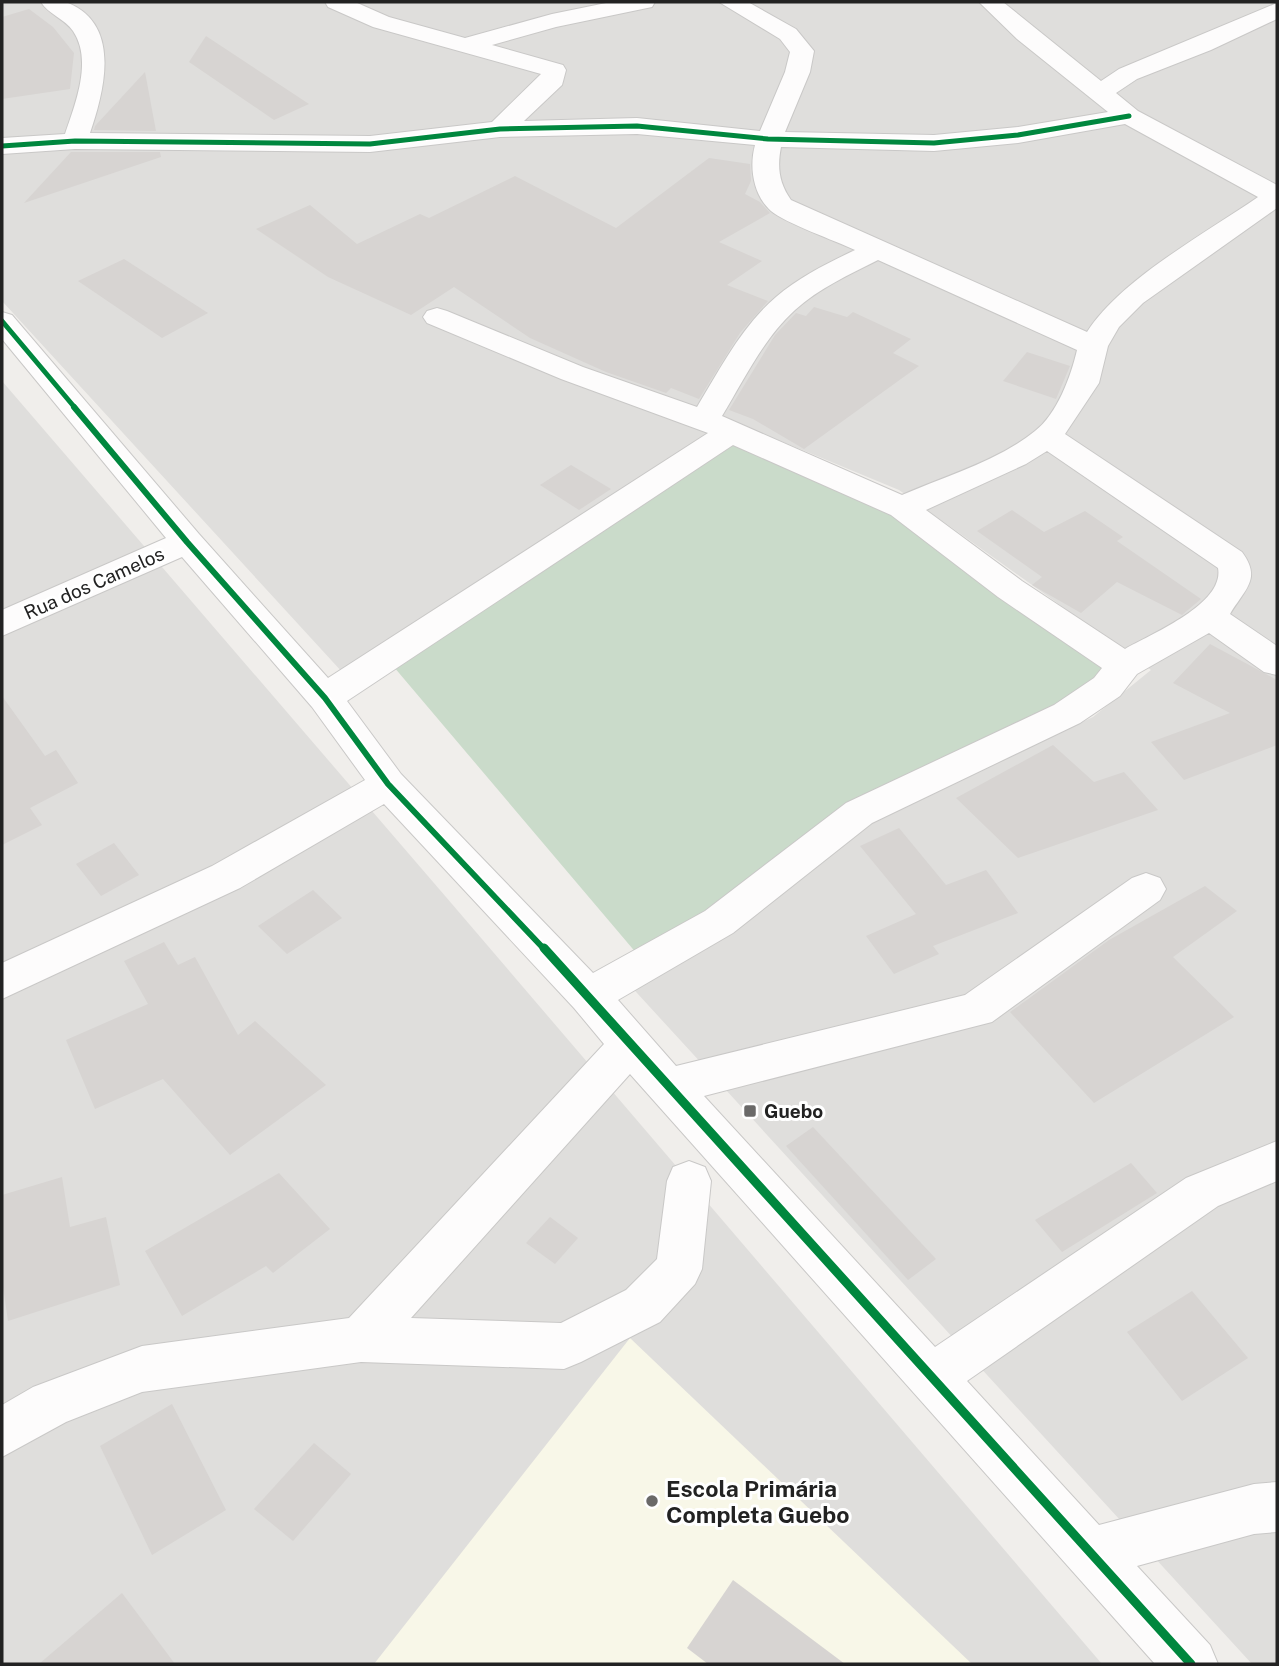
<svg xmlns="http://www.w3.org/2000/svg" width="1279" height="1666" font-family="'Public Sans',sans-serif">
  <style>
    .residential { fill: #dfdedc }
    .education { fill: #f8f7e8 }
    .cemetery { fill: #cadbca }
    .building { fill: #d7d4d2 }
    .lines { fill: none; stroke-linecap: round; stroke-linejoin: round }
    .minor-casing { stroke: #c9c8c7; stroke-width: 2 }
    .minor { fill: #fdfcfc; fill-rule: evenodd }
    .cycleway-far2-casing { stroke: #fff; stroke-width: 8 }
    .cycleway-far1-casing { stroke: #fff; stroke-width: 10 }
    .cycleway-casing { stroke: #fff; stroke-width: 13 }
    .cycleway-far2 { stroke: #00873e; stroke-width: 5 }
    .cycleway-far1 { stroke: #00873e; stroke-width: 6 }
    .cycleway { stroke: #00873e; stroke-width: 9 }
    .poi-dot { fill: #6a6968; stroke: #fff; stroke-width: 2.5 }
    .labels { text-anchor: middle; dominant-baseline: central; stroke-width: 6; stroke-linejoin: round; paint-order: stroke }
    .street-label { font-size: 19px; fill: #222; stroke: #fff }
    .poi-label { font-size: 19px; font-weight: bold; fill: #222; stroke: #fff; text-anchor: start }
    .near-poi-label { font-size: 23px; font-weight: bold; fill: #222; stroke: #fff; text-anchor: start }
  </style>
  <rect width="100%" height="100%" fill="#f0eeeb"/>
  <g class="residential">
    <polygon points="2,2 1277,2 1277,1664 1252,1664 626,981 853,830 1093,717 1151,670 899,490 735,422 343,673 2,301"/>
    <polygon points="2,381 446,897 1102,1664 2,1664"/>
  </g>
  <polygon class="education" points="630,1338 972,1664 374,1664"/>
  <polygon class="cemetery" points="745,444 894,515 1106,664 1109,675 1038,724 859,806 643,961 388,660 723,445"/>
  <g class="building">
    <polygon points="29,9 53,27 74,53 70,89 2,99 2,17"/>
    <polygon points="206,36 309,104 274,120 189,62"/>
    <polygon points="145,72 156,131 94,130 95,126"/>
    <polygon points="71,152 160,152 161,157 24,203"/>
    <polygon points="709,158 750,164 751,181 745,194 760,202 770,213 719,242 762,261 727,285 768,301 740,333 699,399 671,388 666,393 606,372 530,338 454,287 411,315 328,277 256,229 310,205 357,244 420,214 429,218 515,176 616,228"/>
    <polygon points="124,259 208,313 162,338 78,281"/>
    <polygon points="814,307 847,317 853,312 911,339 893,353 919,366 804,449 753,419 729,410 775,335 796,313 806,316"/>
    <polygon points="1027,352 1070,366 1056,399 1003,381"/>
    <polygon points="571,465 611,489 579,510 540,485"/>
    <polygon points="1012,510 1044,532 1085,511 1123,537 1117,541 1201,599 1182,615 1117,582 1081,613 1032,585 1042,577 977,531"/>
    <polygon points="1210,644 1277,680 1277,745 1184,780 1151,742 1230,713 1173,683"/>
    <polygon points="2,696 45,756 56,750 78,783 30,808 42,825 2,845"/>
    <polygon points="1053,745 1094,782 1124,772 1158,810 1018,858 956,798"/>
    <polygon points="899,828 946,885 986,870 1018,913 933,946 939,954 894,974 866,936 916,914 860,846"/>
    <polygon points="114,843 139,875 101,896 76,864"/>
    <polygon points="1205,886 1237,911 1173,957 1234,1017 1094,1103 1010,1012 1109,940"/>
    <polygon points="313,890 342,918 287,954 258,926"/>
    <polygon points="164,942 178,965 195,957 238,1035 255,1021 326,1085 230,1155 163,1079 95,1109 66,1040 148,1004 124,961"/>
    <polygon points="813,1127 936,1259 908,1280 786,1146"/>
    <polygon points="1131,1163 1157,1193 1062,1252 1035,1220"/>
    <polygon points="279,1173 330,1229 273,1273 266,1266 182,1316 145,1251"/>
    <polygon points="62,1177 70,1227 106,1217 120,1285 8,1321 2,1280 2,1195"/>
    <polygon points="550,1217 578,1238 555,1264 526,1243"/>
    <polygon points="1192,1291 1248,1358 1182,1401 1127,1332"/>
    <polygon points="172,1404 226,1510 152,1555 100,1446"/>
    <polygon points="314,1443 351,1474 293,1541 254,1509"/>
    <polygon points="733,1580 845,1664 708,1664 687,1648"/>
    <polygon points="122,1593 175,1664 39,1664"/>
  </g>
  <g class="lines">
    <defs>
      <path id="minor" d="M41,2C48,2 61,0 68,3C122,25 104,92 90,133L370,136L492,122L541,74L373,27L328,7L325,2H355L389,17L465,38L552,14L611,2H655L652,7L556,27L492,45L563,65L566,70L562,85L524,121L637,118L760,131L785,72L790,52L780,39L719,2H748L796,29L814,51L810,72L785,132L934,135L1018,127L1108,112L1017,39L979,2H1003L1101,81L1119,69L1277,3V19L1211,50L1137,79L1116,93L1138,111L1277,185V208L1143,303L1119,327L1108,346L1099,383L1065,434L1242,552C1262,579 1245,589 1230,614L1277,646V675L1264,672L1209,633L1137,674L1120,696L1080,723L872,823L733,933L618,1000L676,1066L965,995L1132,878L1146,873L1160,878L1166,889L1160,900L992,1022L704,1096L935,1347L1186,1178L1277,1141V1181L1218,1206L967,1381L1099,1525L1254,1484L1277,1482V1532L1254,1534L1137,1566L1210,1645L1218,1664H1155L630,1074L411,1318L561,1323L626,1290L657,1259L667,1181L673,1167L689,1161L705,1167L711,1181L702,1269L695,1284L660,1322L581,1362L564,1369L361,1362L142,1392L66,1422L2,1457V1405L33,1387L142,1346L349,1318L604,1044L574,1008L384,804L240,888L2,999V963L212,866L365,780L312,707L182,557L2,636V610L166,538L2,339V312L12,315L199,534L328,678L708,433L561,379L427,323L423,317L427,311L437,308L447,311L583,367L697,407C720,369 742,326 776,297C799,277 828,263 855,250C836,241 785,223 771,211C753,195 749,167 755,145L637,134L500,137L370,152L75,149L2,154V138L65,134C75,105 93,60 73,31C65,19 48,14 41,2ZM1125,124L1258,197C1206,233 1121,279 1087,332L791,200C779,183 777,167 781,147L934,151L1018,143ZM878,260L1077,350C1071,376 1057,414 1035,431C998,461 945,476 902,495L722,416C744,380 763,339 795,310C819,288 849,275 878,260ZM733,445L891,515L998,597L1102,668L1094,678L1054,705L846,803L705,911L593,973L401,774L347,701ZM1047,451L1218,568C1225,604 1151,634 1125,649L1022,581L926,510L1026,464Z"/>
    </defs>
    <use href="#minor" class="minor-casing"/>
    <use href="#minor" class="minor"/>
    <defs>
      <g id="cycleway-far2">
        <polyline points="2,146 75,141 370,144 500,129 637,126 768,139 934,143 1018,135 1129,116"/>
        <polyline points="2,321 76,409"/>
      </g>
      <polyline id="cycleway-far1" points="74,407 187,542 325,698 388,784 545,950"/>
      <polyline id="cycleway" points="544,948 1191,1664"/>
    </defs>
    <use href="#cycleway-far2" class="cycleway-far2-casing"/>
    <use href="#cycleway-far1" class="cycleway-far1-casing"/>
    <use href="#cycleway" class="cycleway-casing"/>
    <use href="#cycleway-far2" class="cycleway-far2"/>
    <use href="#cycleway-far1" class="cycleway-far1"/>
    <use href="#cycleway" class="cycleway"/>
  </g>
  <g class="poi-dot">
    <rect x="743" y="1104" width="14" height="14" rx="3.5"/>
    <circle cx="652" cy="1501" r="7"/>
  </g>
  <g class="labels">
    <g class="street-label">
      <text transform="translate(94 583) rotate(-24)">Rua dos Camelos</text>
    </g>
    <g class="poi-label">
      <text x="764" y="1111">Guebo</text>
    </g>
    <g class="near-poi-label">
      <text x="666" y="1488">Escola Primária<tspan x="666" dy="26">Completa Guebo</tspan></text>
    </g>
  </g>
  <rect width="1279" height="1666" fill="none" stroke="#222222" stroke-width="7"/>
</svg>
